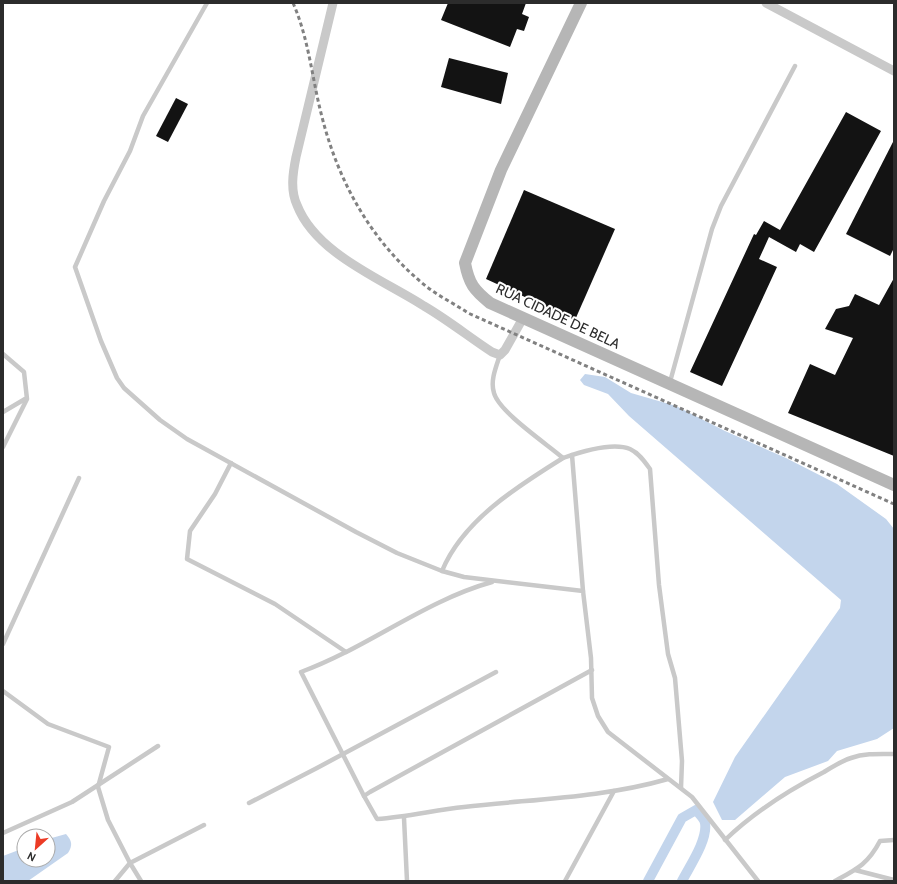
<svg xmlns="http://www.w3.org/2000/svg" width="897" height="884" font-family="Cabin,sans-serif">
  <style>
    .water { fill: #c3d5ec }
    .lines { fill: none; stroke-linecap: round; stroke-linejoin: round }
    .canal { stroke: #c3d5ec; stroke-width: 10 }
    .building { fill: #131313 }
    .lane { stroke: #c9c9c9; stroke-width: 4.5 }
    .street { stroke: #c9c9c9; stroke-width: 9 }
    .secondary { stroke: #b6b6b6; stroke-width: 12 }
    .rail { stroke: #818181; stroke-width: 3; stroke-dasharray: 4 3; stroke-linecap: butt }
    .labels { text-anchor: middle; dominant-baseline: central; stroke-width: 4; stroke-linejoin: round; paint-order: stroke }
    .street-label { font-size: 14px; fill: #2c2c2c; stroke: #fff }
  </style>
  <rect width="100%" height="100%" fill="#fff"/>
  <g class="water">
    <polygon points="585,374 605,377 631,393 676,406 725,431 786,458 837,484 886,519 894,529 894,728 877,739 837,751 828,761 785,777 735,820 722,820 713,802 735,757 840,608 841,600 629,416 608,394 584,385 580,380"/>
    <path d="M66,834C72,841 73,845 68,853L28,881H3V856L24,848V860H48V839Z"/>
  </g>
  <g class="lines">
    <path class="canal" d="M648,881L682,818L696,810C699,814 704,818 705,823C708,840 689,867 682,881"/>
  </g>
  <g class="building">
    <polygon points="448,3 526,3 522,14 529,17 524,31 517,29 510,47 441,20"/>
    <polygon points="449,58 508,73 501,104 441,87"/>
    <polygon points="176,98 188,104 168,142 156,136"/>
    <polygon points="846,112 881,131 814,252 800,244 796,252 769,237 759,259 777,267 722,386 690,372 754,234 756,235 764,221 780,230"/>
    <polygon points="894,140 894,248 890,256 846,234"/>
    <polygon points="524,190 615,229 575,320 486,279"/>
    <polygon points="894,278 894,456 788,413 810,364 835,375 853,338 825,329 836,309 849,306 855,294 879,305"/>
  </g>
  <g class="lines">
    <g class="lane">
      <polyline points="207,3 143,116 130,151 104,201 75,267 101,341 117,378 124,388 160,420 187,439 356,532 397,553 442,571 464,577 583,591 591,658 592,698 598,716 608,732 692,797 758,881"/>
      <polyline points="3,354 24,372 27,399 3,447"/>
      <path d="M500,355C496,367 490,381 494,393C499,412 547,444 563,458C580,452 613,442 630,449C639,453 645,462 650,469L659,585L668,654L675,678L682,761L681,788"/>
      <polyline points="670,382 712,229 721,206 795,66"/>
      <polyline points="3,412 25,399"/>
      <polyline points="572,455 583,591"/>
      <polyline points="231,463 215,494 190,531 187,559 275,604 346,652"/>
      <path d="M442,571C463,520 518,486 563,458"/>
      <polyline points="3,644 79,478"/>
      <path d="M592,670L370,792L364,796L377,819C407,817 435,810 464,807C532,799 602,798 668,779"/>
      <polyline points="3,691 48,724 109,747 98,787 108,820 130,863 115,881"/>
      <path d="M364,796L301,672C367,648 424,601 492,582"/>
      <polyline points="249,803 317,768 496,672"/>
      <polyline points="404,818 407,881"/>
      <polyline points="3,833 72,802 158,746"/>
      <path d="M725,840C753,813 789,790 824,772C832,767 842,761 851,758C865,753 880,754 894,754"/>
      <polyline points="855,870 894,880"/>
      <polyline points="141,881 130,863 204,825"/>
      <polyline points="565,881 614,791"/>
      <path d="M835,881C857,869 868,864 880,841L894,840"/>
    </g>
    <g class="street">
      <path d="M333,3L296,157C293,172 290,190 297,205C316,254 382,279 424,306C448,320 469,337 492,352L500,355L505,350L523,318"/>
      <polyline points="766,3 894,71"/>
    </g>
    <path class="secondary" d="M581,3L501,170L465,263C469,284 474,290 490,303L894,485"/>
    <path class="rail" d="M293,3C309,39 312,79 322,117C339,184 373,244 427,287C440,297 455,304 468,313L894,504"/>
  </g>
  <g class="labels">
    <g class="street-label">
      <text transform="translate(558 316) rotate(25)">RUA CIDADE DE BELA</text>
    </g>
  </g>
  <rect width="897" height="884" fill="none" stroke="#2c2c2c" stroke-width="8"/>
  <g transform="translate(36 848) rotate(207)"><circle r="19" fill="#ffffff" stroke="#ababab"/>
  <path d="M0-3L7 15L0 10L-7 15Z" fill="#ec3b25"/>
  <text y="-6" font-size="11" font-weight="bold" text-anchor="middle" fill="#2c2c2c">N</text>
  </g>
</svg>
